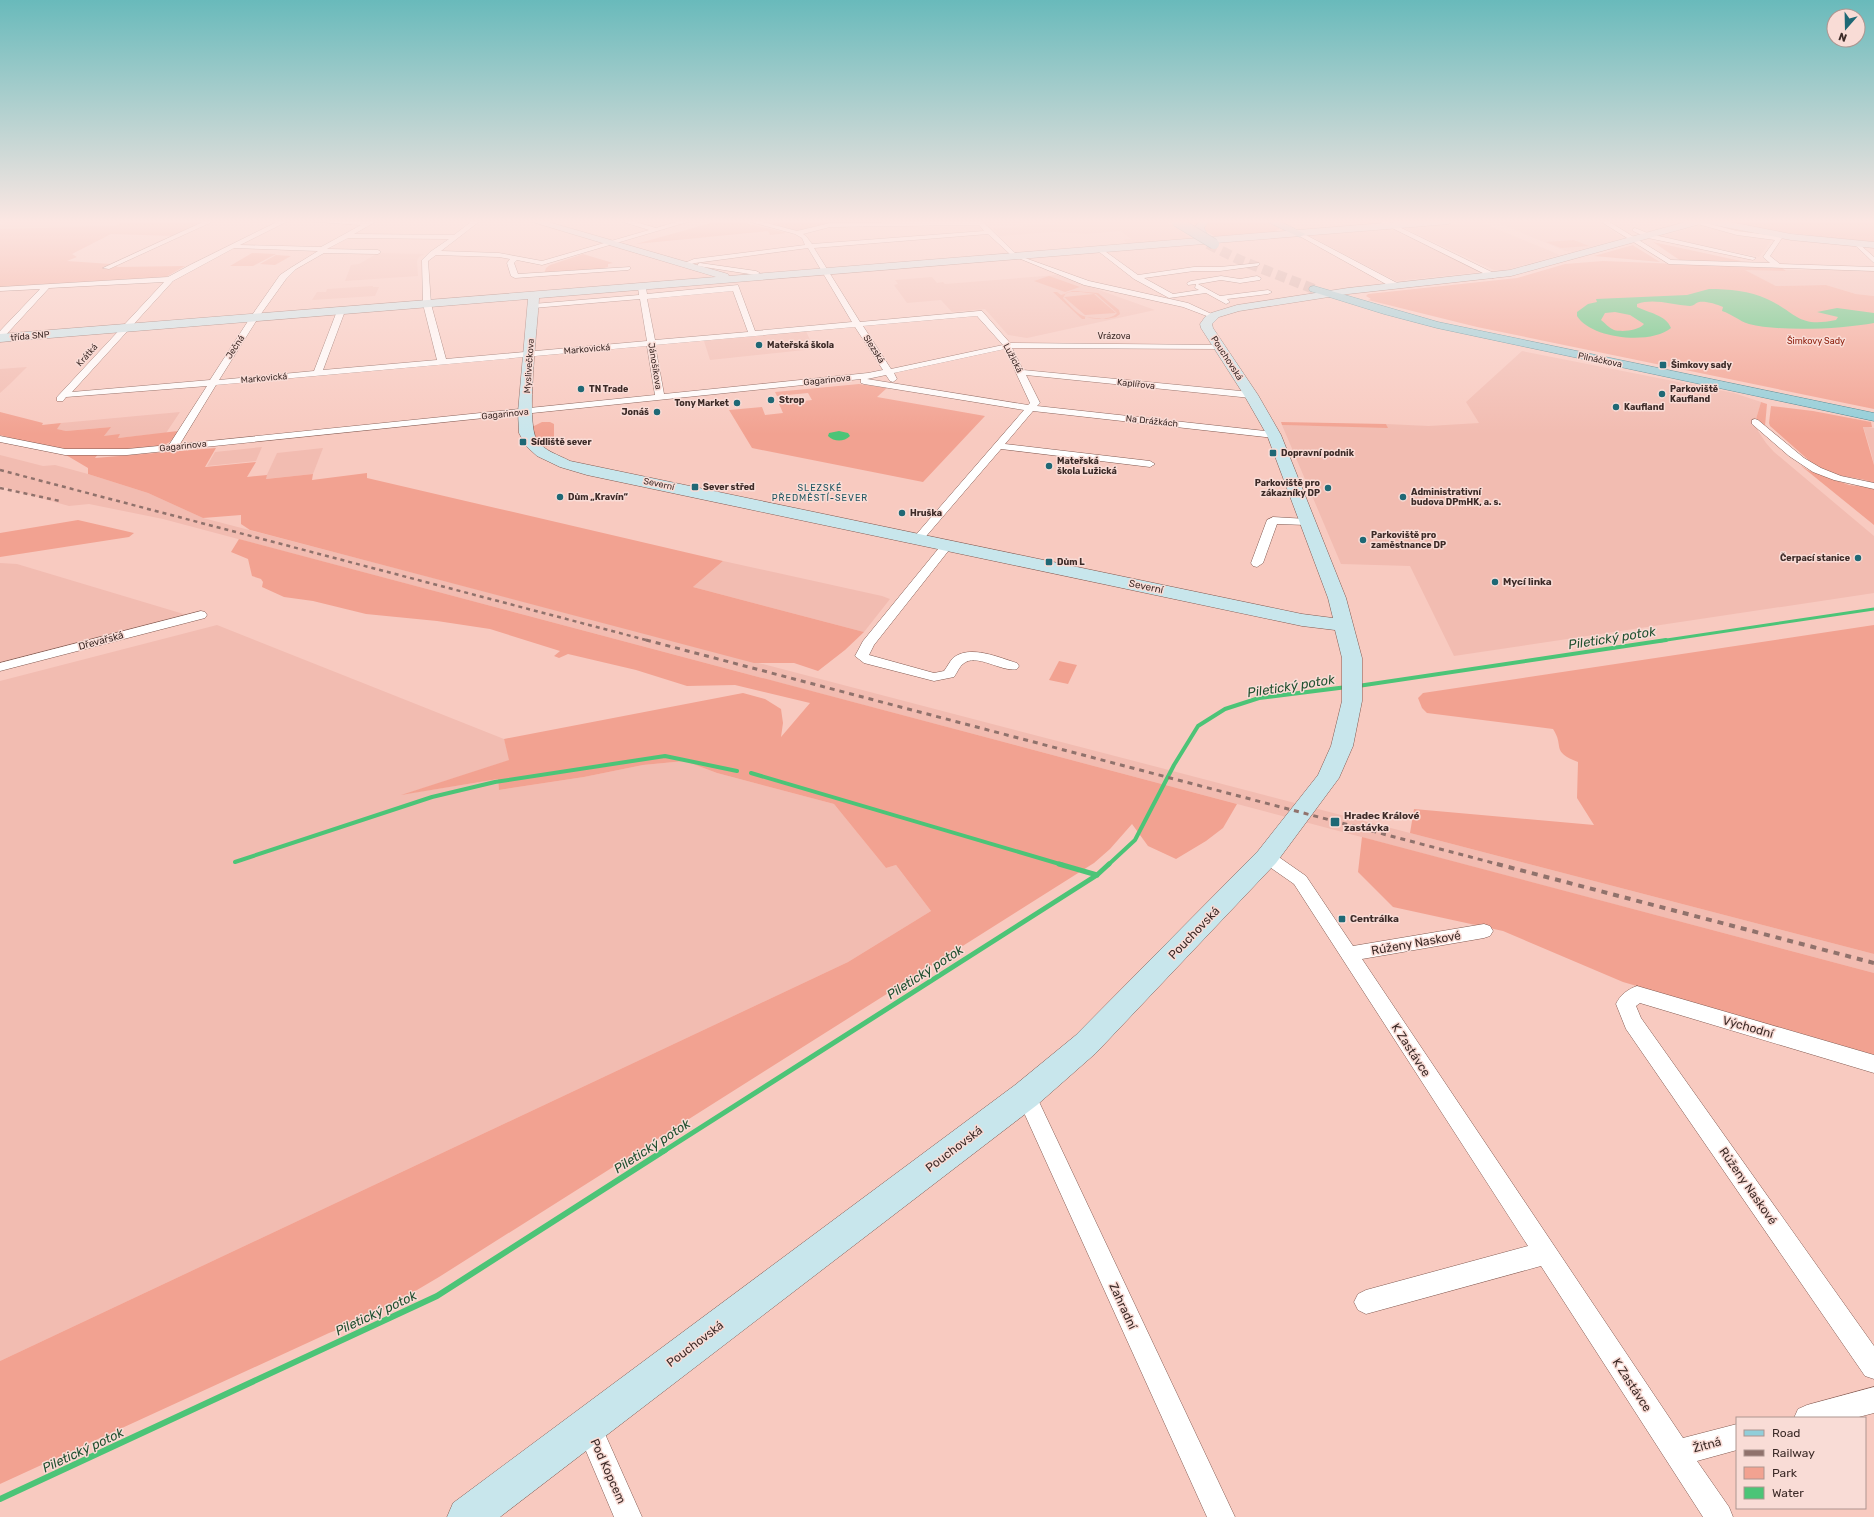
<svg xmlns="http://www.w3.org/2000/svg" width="1874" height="1517" font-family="Rubik,sans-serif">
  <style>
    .built { fill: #f2bcb1 }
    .green { fill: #f2a291; fill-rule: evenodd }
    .water { fill: #4cc477; fill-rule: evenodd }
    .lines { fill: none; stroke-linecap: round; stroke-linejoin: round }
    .stream-far3 { stroke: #4cc477; stroke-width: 3 }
    .stream-far2 { stroke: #4cc477; stroke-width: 4 }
    .stream-far1 { stroke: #4cc477; stroke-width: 5 }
    .stream { stroke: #4cc477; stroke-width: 6 }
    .primary-tunnel { stroke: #d3aaa2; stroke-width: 10; stroke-dasharray: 10 5; stroke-linecap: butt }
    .street-casing { stroke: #835b52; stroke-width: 1 }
    .secondary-casing { stroke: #835b52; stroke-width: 1 }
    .primary-casing { stroke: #44808b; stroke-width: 1 }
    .street { fill: #fff; fill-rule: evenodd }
    .secondary { fill: #c8e6ec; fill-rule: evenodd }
    .primary { fill: #91ced9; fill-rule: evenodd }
    .rail-far2 { stroke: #90726c; stroke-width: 2.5; stroke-dasharray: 4 4; stroke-linecap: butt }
    .rail-far1 { stroke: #90726c; stroke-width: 3; stroke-dasharray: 5 5; stroke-linecap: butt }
    .rail { stroke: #90726c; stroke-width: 4; stroke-dasharray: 6 6; stroke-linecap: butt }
    .primary-bridge-casing { stroke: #44808b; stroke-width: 11; stroke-linecap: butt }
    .primary-bridge { stroke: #91ced9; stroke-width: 10 }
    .poi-dot { fill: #1f6875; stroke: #f9dcd6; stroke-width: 1.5 }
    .labels { text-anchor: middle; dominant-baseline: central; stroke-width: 3; stroke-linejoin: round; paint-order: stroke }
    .far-street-label { font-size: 9px; fill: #3d2b28; stroke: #f9dcd6 }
    .far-park-label { font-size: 9px; fill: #8e200e; stroke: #f9dcd6 }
    .far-poi-label { font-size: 9px; font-weight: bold; fill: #3d2b28; stroke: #f9dcd6; text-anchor: start }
    .far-neighbourhood-label { font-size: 9px; letter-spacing: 1px; fill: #1d5560; stroke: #f9dcd6 }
    .poi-label { font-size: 10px; font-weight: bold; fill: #3d2b28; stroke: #f9dcd6; text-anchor: start }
    .street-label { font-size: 10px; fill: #3d2b28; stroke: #f9dcd6 }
    .near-street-label { font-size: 12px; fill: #3d2b28; stroke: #f9dcd6 }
    .near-water-label { font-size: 13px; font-style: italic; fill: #215030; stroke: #f9dcd6 }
  </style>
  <rect width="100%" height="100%" fill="#f8cac0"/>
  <g class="built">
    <polygon points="10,221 124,221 115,226 0,229 0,226"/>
    <polygon points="1061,221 1165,221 1192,239 1129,244 1123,240 1131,239 1120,231 1086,234 1054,232 1000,236 993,229 1062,223"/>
    <polygon points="1494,221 1599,221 1623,238 1573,252 1565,251"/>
    <polygon points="1480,222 1560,255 1502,271 1494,270 1404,228"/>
    <polygon points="1705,224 1774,237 1759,257 1658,237"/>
    <polygon points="1391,229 1481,272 1396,281 1310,236"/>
    <polygon points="378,253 424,254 419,257 417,261 418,276 345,281 351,265 359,264"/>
    <polygon points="1744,270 1874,270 1874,296 1856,294 1826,285 1776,286"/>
    <polygon points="1057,275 1155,310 1027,338 1008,335 985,309 952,312 941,300 907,303 894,285 898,284 895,280 932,277 937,283 943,282 945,284"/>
    <polygon points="373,286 373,287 379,287 375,296 312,300 317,292 326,292 327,289"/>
    <polygon points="806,331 814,349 710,360 704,341"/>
    <polygon points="1522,351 1734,393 1761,402 1756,419 1758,431 1766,443 1774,452 1874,536 1874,593 1454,656 1410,566 1341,564 1282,425 1387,427 1386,424 1429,426 1479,423 1466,402"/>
    <polygon points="27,367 10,384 0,393 0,369"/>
    <polygon points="180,412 166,433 117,438 104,436 110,427 66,431 56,429 61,423"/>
    <polygon points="1863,426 1874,428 1874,465 1871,452"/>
    <polygon points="262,447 256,461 207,466 215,452"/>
    <polygon points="323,448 313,474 265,479 277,453"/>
    <polygon points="0,455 43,466 55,465 88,474 148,493 203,518 1874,954 1874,973 163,519 89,504 69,506 44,499 0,486"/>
    <polygon points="723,561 882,596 890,599 864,632 693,587"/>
    <polygon points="0,563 17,564 187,615 0,662"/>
    <polygon points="217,625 504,739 510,760 405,794 498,779 499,790 584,777 643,765 685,761 717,773 834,804 886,868 896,865 931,911 848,962 0,1361 0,681"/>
  </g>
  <g class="green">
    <polygon points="124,221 207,221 174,236 111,234 72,254 77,257 67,261 111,264 117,265 117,267 185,266 164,278 0,288 0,229 115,226"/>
    <polygon points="718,221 737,221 787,233 770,235 768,231 636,244"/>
    <polygon points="779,221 823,221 829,224 796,231 769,225"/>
    <polygon points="1190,221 1269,221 1278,226 1279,229 1274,232 1216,237"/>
    <polygon points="1721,221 1874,221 1874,243 1766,230"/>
    <polygon points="1574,240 1589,246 1561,248 1546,242"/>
    <polygon points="1653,242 1741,261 1749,261 1681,261"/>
    <polygon points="1634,246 1660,262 1594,256 1633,245"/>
    <polygon points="252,253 276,254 253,266 230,266"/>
    <polygon points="583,254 613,263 608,264 608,267 598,270 544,274 546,268 550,265"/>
    <polygon points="276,255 291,256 275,265 260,264"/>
    <polygon points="1603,261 1782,268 1786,271 1745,270 1776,286 1826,285 1856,294 1874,296 1874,409 1477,327 1368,300 1371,299 1366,296 1368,294 1517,278 1565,264"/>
    <polygon points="1049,276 1080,287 1065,292 1034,281"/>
    <path d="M1074,291L1098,293L1119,310L1120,314L1116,317L1106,319L1085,317V319H1082L1053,292H1057L1061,295ZM1073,291L1096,294L1117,313C1110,321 1090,320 1081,315C1074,311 1068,303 1063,298L1066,293Z"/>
    <polygon points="1094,294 1116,313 1085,315 1064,297"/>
    <polygon points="859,384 887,388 877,397 985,416 923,482 752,448 729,410 762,407 765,415 783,413 779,404 812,400 808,393 777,396 775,392"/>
    <polygon points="1761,402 1767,404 1765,426 1756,419"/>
    <polygon points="1771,406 1813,411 1871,422 1872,427 1863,427 1874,465 1874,484 1865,480 1832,474 1814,465 1770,426 1769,423"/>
    <path d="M0,412L43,423L42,425L61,423L57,429L66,431L111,427L104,436L120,434L118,438L178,431C176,435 174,439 171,441C158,452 87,451 69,450C46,448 22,441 0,435Z"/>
    <polygon points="542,422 550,422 554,424 554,440 548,447 542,447 536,439 532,427"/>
    <polygon points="1281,422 1386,424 1388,428 1282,425"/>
    <polygon points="216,448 205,467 256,462 247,477 267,475 266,479 313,474 312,480 367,473 367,478 723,561 693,587 864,632 845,650 818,671 794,663 754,663 250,530 241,524 241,515 203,518 148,493 88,474 88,468 66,455 98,454 95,458"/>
    <polygon points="1800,465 1808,470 1849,485 1874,488 1874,525"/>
    <polygon points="78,520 134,533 129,537 0,557 0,533"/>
    <polygon points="239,539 1237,804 1223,828 1206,841 1176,859 1148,846 1132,824 1110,849 1094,863 439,1277 373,1316 329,1333 0,1484 0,1361 848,962 931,911 896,865 886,868 834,804 717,773 685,761 643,765 584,777 499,790 498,779 401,795 509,760 504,739 743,693 765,699 781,709 783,723 781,737 810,703 735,685 687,686 636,670 568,654 559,658 554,656 560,651 490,629 437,621 366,614 313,601 284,597 262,587 263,582 261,579 252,576 248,559 231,552"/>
    <path d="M1874,625V954L1410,833L1414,809L1594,825L1577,798L1578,762C1550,751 1565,747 1553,729L1427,713L1422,708L1418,698L1423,693Z"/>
    <polygon points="1059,661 1077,665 1068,684 1049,680"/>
    <polygon points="1362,837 1874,973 1874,1055 1623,982 1503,931 1393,907 1358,872"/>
  </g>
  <g class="water">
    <path d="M1709,289C1729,289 1750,291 1767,299C1798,313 1797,328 1836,320L1838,317L1817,312L1837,308L1874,313V323C1842,329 1780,332 1749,324C1739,321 1732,314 1722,311L1723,307C1716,304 1706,301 1699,302C1695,303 1694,306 1690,306C1672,305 1654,298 1637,304V307C1649,313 1666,315 1671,328C1651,345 1591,339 1577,316V312L1588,304L1597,302L1596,299L1687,295ZM1615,312L1630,315L1644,324C1638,331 1622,332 1614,330C1609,328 1605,323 1601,320L1605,313Z"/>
    <path d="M839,431L848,433L850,436C844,442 834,442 828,436L829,433Z"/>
  </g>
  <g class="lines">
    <polyline class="stream-far3" points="1660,641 1874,609"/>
    <g class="stream-far2">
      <polyline points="1358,686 1666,640"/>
      <polyline points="751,773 1063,865"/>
      <polyline points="235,862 432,797 495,782 665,756 737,771"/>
      <polyline points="1108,865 1135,840 1174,765 1198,726 1225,709 1259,698 1347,687"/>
    </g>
    <g class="stream-far1">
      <polyline points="1059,864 1097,875"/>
      <polyline points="664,1151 1097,875 1109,864"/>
    </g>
    <polyline class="stream" points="0,1499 437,1296 665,1150"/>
    <polyline class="primary-tunnel" points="1208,244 1242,261 1314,289"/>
    <defs>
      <g id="street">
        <polygon points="205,221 214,221 109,269 103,268"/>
        <path d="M279,221H288L240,245L321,247L361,225L304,221H377L354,234L454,235L472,221H480L441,251L499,253L542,261L649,230L620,221H632L656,228L679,221H691L542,265L517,260L514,263L518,274L630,267V269L628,270L515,278L511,276L507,263L510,259L499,257L436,255L428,261L431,304L446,359L647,341L640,299L533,308L529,306L533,304L639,295L638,288L642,286L646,288L647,294L738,285L755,331L852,322L808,248L695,263L685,266L682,264L694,259L805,245L802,238L795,234L747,221H759L797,231L830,223L982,221L1015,253L1025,258L1089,281L1188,303L1216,316L1212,318L1183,307L1084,285L1011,255L988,234L814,248L860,322L979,311H982L1010,343L1219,345H1222V349L1012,348L1023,370L1251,392L1256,395L1251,398L1026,375L1040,403L1037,406L1274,432L1279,435L1274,438L1033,411L1005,444L1150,461L1155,464L1150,467L1001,449L922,541L918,542L912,539L914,537L1024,410L864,384L861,383V379L127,455H65L0,442V436L65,449H127L169,445L207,386L66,397L63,401H57V397L164,282L49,288L3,338H0V331L40,289L0,291V287L168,277L190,265ZM979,225L984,231L812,244L806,236L803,234L830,227ZM348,238L449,239L430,252L422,260L423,304L437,360L323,370L345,311L341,309L337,311L314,371L219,380L258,318L286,279L296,269L324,253L378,254L381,252L378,250L327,249ZM234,248L318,251L292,267L280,275L250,318L210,380L72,392L173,281ZM733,291L748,332L655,340L647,299ZM977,316L1003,345L891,369L863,326ZM855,327L883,370L868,373L664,394L655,345ZM647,346L655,395L180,444L216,385ZM1005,349L1030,403L1028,405L867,379L886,375L890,381L893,382L897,379L894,373Z"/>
        <polygon points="1378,221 1387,221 1500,276 1493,278"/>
        <polygon points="1600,221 1608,221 1671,260 1770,263 1763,257 1775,240 1737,235 1694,223 1698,221 1737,231 1777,236 1779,234 1783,234 1784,235 1770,256 1780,264 1874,267 1874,271 1669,264"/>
        <polygon points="1287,225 1399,284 1400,286 1393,288 1285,228 1284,227"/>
        <polygon points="1635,228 1650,234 1756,258 1753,260 1648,238 1633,231 1633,229"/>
        <polygon points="1857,242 1874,257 1874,263 1855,245 1855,243"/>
        <polygon points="1098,249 1102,249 1138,275 1194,267 1220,267 1259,263 1260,264 1257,266 1220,271 1194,271 1144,278 1173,294 1199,290 1195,288 1196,284 1188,285 1187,283 1191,281 1221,276 1240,279 1257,276 1261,278 1260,280 1240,283 1221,280 1198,284 1220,296 1268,290 1272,292 1268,294 1227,299 1230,302 1226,304 1206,293 1169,298 1134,279 1098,251"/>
        <polygon points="700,263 756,271 760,273 756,275 698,266 698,264"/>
        <polygon points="1755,419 1758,420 1804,458 1821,468 1841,476 1874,483 1874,489 1834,480 1813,472 1789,456 1752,424 1752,420"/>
        <polygon points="1273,517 1307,519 1313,522 1307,525 1277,524 1263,563 1257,567 1253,566 1251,563 1267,520"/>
        <path d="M947,542L953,545L874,645L869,655L934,673L944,671C947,667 950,661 953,658C970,644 1000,658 1017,663L1019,666L1017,669C1002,673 976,652 963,664C959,667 957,673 954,677L934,681L864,663L855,656L863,641L943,543Z"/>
        <polygon points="201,611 205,612 207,615 205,618 0,671 0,663"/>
        <polygon points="1267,851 1273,853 1306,876 1353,946 1484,924 1490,926 1493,931 1490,936 1484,938 1362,959 1683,1438 1737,1424 1737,1450 1697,1461 1729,1507 1733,1517 1703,1517 1541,1266 1366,1314 1358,1310 1354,1302 1358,1294 1366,1290 1528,1246 1294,884 1261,861 1259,857 1261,853"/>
        <path d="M1637,986L1874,1055V1073L1640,1003L1636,1006L1641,1018L1874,1346V1379L1865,1376L1626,1029L1616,1004C1620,995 1628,989 1637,986Z"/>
        <polygon points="1026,1086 1033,1089 1235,1517 1207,1517 1016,1095 1019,1089"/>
        <polygon points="1874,1387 1874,1413 1855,1418 1794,1418 1798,1409 1807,1405"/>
        <polygon points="588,1412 597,1416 642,1517 614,1517 575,1425 579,1416"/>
      </g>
      <path id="secondary" d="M529,221H545L728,274L729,276L1409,221H1453L1449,224L539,298C538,323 525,424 537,440C544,451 559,455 570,461L1302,614L1333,618L1328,598L1267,435L1244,395L1201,328L1200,324L1205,317L1211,313L1237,305L1348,288L1510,270L1689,221H1725L1791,234L1874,242V248L1791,240L1704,223L1511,276L1348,294L1239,311L1219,317L1212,324L1213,328L1258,395L1281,435L1346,598L1362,658V701L1353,746L1339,778L1276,863L1096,1053L1037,1105L500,1517H447L453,1503L1015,1085L1076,1035L1258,851L1318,775L1331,746L1342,701V658L1335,630L1302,626L587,475L560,467L537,456L526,446L519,433L518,412L528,299L0,342V334L716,277Z"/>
      <g id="primary">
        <polygon points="1200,221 1209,221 1204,228 1209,238 1207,240 1201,240 1194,228"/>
        <polygon points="1266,221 1279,221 1305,234 1300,237 1297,236"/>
        <polygon points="1314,286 1438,322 1874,413 1874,421 1437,328 1384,314 1310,291 1309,289 1310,287"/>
      </g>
    </defs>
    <use href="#street" class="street-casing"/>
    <use href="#secondary" class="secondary-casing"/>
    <use href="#primary" class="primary-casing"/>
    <use href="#street" class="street"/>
    <use href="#secondary" class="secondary"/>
    <use href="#primary" class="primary"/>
    <g class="rail-far2">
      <polyline points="0,470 650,641"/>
      <polyline points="0,488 60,501"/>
    </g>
    <polyline class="rail-far1" points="646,640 1501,865"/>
    <polyline class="rail" points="1497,864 1874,963"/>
    <defs>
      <polyline id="primary-bridge" points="1176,221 1214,244"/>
    </defs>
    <use href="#primary-bridge" class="primary-bridge-casing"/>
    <use href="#primary-bridge" class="primary-bridge"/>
  </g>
  <linearGradient id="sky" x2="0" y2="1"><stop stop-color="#69babb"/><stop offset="0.51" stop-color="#fce7e3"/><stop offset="1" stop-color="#fce7e3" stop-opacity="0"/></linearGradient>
  <rect width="1874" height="434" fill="url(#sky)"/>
  <g class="poi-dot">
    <circle cx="759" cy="345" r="4"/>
    <rect x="1659" y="361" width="8" height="8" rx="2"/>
    <circle cx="581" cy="389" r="4"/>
    <circle cx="1662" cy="394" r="4"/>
    <circle cx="771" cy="400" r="4"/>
    <circle cx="737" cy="403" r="4"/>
    <circle cx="1616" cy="407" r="4"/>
    <circle cx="657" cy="412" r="4"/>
    <rect x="519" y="438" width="8" height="8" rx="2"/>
    <rect x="1269" y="449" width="8" height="8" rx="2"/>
    <circle cx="1049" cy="466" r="4"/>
    <rect x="691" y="483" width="8" height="8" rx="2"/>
    <circle cx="1328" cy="488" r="4"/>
    <circle cx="560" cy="497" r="4"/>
    <circle cx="1403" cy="497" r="4"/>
    <circle cx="902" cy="513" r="4"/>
    <circle cx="1363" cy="540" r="4"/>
    <circle cx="1858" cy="558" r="4"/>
    <rect x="1045" y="558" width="8" height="8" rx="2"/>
    <circle cx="1495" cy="582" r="4"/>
    <rect x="1330" y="817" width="10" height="10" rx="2"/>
    <rect x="1338" y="915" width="8" height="8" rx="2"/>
  </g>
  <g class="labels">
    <g class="far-street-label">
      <text transform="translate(30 336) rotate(-5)">třída SNP</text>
      <text x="1114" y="336">Vrázova</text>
      <text transform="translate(235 347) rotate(-57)">Ječná</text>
      <text transform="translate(587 349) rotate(-5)">Markovická</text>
      <text transform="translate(874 349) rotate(57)">Slezská</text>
      <text transform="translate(87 355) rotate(-48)">Krátká</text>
      <text transform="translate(1013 358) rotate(62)">Lužická</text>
      <text transform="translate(1227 358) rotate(57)">Pouchovská</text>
      <text transform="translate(1600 360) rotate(12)">Pilnáčkova</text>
      <text transform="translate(529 366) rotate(-86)">Myslivečkova</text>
      <text transform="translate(655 366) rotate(81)">Jánošíkova</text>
      <text transform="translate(264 378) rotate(-5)">Markovická</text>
      <text transform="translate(827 380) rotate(-6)">Gagarinova</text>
      <text transform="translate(1136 384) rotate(6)">Kaplířova</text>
      <text transform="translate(505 414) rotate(-6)">Gagarinova</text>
      <text transform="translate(1152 421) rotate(6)">Na Drážkách</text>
      <text transform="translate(183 446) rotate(-6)">Gagarinova</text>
      <text transform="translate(659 484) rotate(12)">Severní</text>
    </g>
    <g class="far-park-label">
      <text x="1816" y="341">Šimkovy Sady</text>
    </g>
    <g class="far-poi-label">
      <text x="767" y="345">Mateřská škola</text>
      <text x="1671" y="365">Šimkovy sady</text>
      <text x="589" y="389">TN Trade</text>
      <text x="1670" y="389">Parkoviště<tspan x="1670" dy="10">Kaufland</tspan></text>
      <text x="779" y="400">Strop</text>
      <text x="729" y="403" text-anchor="end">Tony Market</text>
      <text x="1624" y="407">Kaufland</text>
      <text x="649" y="412" text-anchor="end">Jonáš</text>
      <text x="531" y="442">Sídliště sever</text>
      <text x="1281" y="453">Dopravní podnik</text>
      <text x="1057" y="461">Mateřská<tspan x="1057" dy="10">škola Lužická</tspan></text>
      <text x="1320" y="483" text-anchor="end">Parkoviště pro<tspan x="1320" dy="10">zákazníky DP</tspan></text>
      <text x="703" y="487">Sever střed</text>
      <text x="1411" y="492">Administrativní<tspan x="1411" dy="10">budova DPmHK, a. s.</tspan></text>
      <text x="568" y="497">Dům „Kravín“</text>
      <text x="910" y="513">Hruška</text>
      <text x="1371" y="535">Parkoviště pro<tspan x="1371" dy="10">zaměstnance DP</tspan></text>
      <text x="1850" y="558" text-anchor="end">Čerpací stanice</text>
      <text x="1057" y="562">Dům L</text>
    </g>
    <g class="far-neighbourhood-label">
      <text x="820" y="488">SLEZSKÉ<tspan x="820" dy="10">PŘEDMĚSTÍ-SEVER</tspan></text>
    </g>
    <g class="poi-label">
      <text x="1503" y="582">Mycí linka</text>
      <text x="1344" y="816">Hradec Králové<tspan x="1344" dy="12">zastávka</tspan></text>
      <text x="1350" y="919">Centrálka</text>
    </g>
    <g class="street-label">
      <text transform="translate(1146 587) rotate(12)">Severní</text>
      <text transform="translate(101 641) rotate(-15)">Dřevařská</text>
    </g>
    <g class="near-street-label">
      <text transform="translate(1194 933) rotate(-46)">Pouchovská</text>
      <text transform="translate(1416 943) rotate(-10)">Rúženy Naskové</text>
      <text transform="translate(1748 1027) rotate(16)">Východní</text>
      <text transform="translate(1411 1050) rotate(57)">K Zastávce</text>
      <text transform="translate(954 1149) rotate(-37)">Pouchovská</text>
      <text transform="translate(1748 1186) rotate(55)">Růženy Naskové</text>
      <text transform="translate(1123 1306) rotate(65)">Zahradní</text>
      <text transform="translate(695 1344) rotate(-37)">Pouchovská</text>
      <text transform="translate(1632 1385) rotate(57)">K Zastávce</text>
      <text transform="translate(1707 1445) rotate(-15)">Žitná</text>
      <text transform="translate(608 1471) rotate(66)">Pod Kopcem</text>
    </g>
    <g class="near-water-label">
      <text transform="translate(1612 638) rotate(-9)">Piletický potok</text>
      <text transform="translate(1291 686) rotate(-9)">Piletický potok</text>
      <text transform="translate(925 972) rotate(-33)">Piletický potok</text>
      <text transform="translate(652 1146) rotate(-33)">Piletický potok</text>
      <text transform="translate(376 1313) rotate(-25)">Piletický potok</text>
      <text transform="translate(83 1450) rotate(-25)">Piletický potok</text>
    </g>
  </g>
  <rect x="1736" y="1417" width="130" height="92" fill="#f9dcd6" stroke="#ae9590"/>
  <rect x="1744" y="1430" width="20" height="6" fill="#91ced9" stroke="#ae9590"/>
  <text x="1772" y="1437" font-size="12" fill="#3d2b28">Road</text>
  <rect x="1744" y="1450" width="20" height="6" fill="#90726c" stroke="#ae9590"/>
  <text x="1772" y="1457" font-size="12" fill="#3d2b28">Railway</text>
  <rect x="1744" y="1467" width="20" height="12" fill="#f2a291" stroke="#ae9590"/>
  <text x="1772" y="1477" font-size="12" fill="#3d2b28">Park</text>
  <rect x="1744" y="1487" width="20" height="12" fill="#4cc477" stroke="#ae9590"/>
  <text x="1772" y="1497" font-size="12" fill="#3d2b28">Water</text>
  <g transform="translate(1846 28) rotate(200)"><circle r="19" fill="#f9dcd6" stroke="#ae9590"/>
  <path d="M0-3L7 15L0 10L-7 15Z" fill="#1f6875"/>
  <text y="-6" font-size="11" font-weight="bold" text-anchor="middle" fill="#3d2b28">N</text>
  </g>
</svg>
